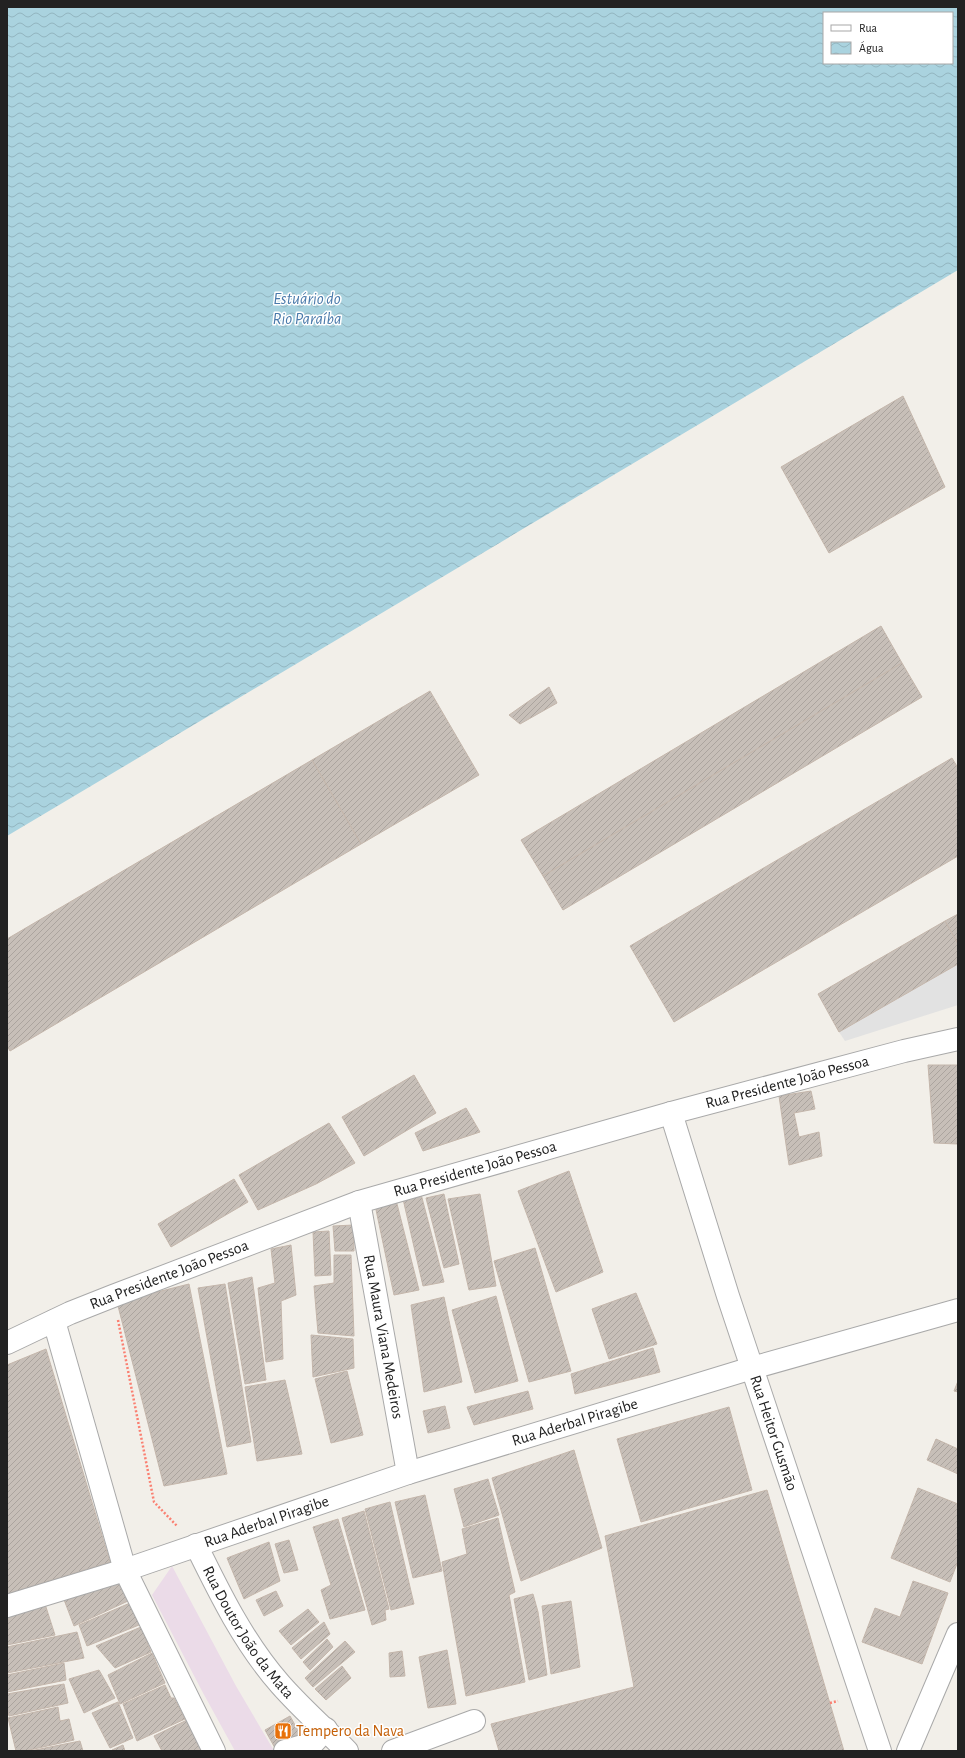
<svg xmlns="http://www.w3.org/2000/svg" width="965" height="1758" font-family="'Alegreya Sans',sans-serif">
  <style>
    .railway { fill: #ebdbe8 }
    .parking { fill: #e2e2e2 }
    .water { fill: url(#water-waves); fill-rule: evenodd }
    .building { fill: url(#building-hatch); stroke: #c4b6ab }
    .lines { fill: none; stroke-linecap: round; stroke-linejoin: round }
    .street-casing { stroke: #a9a9a9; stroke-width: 24 }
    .path { stroke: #fa8072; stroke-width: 2.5; stroke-dasharray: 2 2; stroke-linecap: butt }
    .street { stroke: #fff; stroke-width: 22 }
    .labels { text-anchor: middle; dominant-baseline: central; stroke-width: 3; stroke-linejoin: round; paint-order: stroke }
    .street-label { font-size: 16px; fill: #222; stroke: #fff }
    .food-label { font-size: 16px; fill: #c56008; stroke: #fff; text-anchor: start }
    .water-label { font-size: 17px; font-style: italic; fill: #4a7aab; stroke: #fff }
  </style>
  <defs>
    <pattern id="water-waves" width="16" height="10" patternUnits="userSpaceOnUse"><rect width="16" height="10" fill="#aad3df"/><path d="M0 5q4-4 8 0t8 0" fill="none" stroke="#92b5bf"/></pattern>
    <pattern id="building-hatch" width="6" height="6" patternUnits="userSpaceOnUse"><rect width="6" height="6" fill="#c7bfb8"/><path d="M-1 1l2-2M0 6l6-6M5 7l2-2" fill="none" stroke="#aba49e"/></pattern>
  </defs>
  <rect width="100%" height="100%" fill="#f2efe9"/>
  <polygon class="railway" points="172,1566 236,1686 273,1749 313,1743 320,1751 235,1751 202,1691 152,1595"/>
  <polygon class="parking" points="958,964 958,1005 845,1041 839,1032"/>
  <path class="water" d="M7,7H958V270L7,836ZM824,13H952V63H824Z"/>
  <g class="building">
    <polygon points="903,396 945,487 829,553 781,467"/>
    <polygon points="881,626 902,663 543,876 521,840"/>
    <polygon points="902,663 922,697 563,910 543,876"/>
    <polygon points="549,687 557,703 520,724 509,715"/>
    <polygon points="430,691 479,775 361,844 312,760"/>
    <polygon points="952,758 958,768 958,856 674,1022 630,946"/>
    <polygon points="312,760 361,844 10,1051 7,1046 7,939"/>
    <polygon points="958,914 958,944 945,921"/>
    <polygon points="945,921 958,944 958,964 839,1032 818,994"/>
    <polygon points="928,1065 958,1065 958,1144 934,1143"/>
    <polygon points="414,1075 436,1113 364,1156 342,1117"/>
    <polygon points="811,1091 815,1109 794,1113 799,1137 819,1132 822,1156 789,1165 779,1096"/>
    <polygon points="466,1108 480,1132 423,1151 415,1133"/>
    <polygon points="329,1123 355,1163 316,1184 258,1210 239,1175"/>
    <polygon points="569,1171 603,1272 556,1292 518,1191"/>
    <polygon points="234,1179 248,1202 171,1247 158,1224"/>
    <polygon points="421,1194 444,1282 423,1286 403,1199"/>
    <polygon points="444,1194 459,1264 444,1268 426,1198"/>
    <polygon points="480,1194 496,1286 469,1290 448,1199"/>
    <polygon points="396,1200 419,1290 394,1295 375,1205"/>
    <polygon points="354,1225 354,1251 335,1251 333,1226"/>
    <polygon points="329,1231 331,1275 315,1276 313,1232"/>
    <polygon points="291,1245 296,1295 281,1301 283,1359 266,1362 258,1288 275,1283 271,1249"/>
    <polygon points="535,1248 571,1371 529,1382 494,1261"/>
    <polygon points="334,1255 351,1255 354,1336 318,1333 314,1286 334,1283"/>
    <polygon points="252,1277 266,1380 245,1384 228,1283"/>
    <polygon points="189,1284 227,1474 164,1486 117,1302"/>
    <polygon points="225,1284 251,1442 227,1447 198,1288"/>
    <polygon points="636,1293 657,1344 609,1359 592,1309"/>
    <polygon points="496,1296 518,1381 475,1393 452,1310"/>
    <polygon points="444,1297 462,1382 424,1392 411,1305"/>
    <polygon points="311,1335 353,1339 354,1368 313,1377"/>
    <polygon points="653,1348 660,1372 575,1394 571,1374"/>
    <polygon points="46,1349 110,1562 7,1594 7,1365"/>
    <polygon points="347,1371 363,1435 331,1443 315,1379"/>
    <polygon points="285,1380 302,1454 257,1461 245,1387"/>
    <polygon points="958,1381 958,1392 954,1391"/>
    <polygon points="528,1391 533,1409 474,1425 467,1407"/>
    <polygon points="445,1406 450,1428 428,1433 423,1411"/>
    <polygon points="729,1407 752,1490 641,1522 617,1439"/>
    <polygon points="936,1439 958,1449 958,1474 927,1460"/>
    <polygon points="574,1450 602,1548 521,1581 492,1478"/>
    <polygon points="488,1479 499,1515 464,1527 454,1489"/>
    <polygon points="918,1488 958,1504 958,1561 950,1582 891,1558"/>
    <polygon points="767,1490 844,1751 499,1751 491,1724 634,1687 605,1536"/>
    <polygon points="425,1495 442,1571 413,1578 395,1502"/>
    <polygon points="390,1502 414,1604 391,1610 365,1509"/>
    <polygon points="364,1511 389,1609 385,1610 386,1620 372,1625 342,1518"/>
    <polygon points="498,1518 515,1592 509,1595 525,1682 466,1696 442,1562 467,1554 462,1529"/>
    <polygon points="338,1519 365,1610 330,1619 321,1590 331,1585 313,1527"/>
    <polygon points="289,1540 298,1570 284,1573 275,1544"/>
    <polygon points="269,1542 280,1581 244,1599 227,1558"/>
    <polygon points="120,1578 128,1601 74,1626 63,1597"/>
    <polygon points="913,1581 948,1593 922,1664 862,1642 875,1608 900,1617"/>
    <polygon points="276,1591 283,1606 264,1616 256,1600"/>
    <polygon points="533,1594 538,1612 547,1675 529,1680 514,1599"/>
    <polygon points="571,1601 580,1667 551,1674 542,1606"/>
    <polygon points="130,1603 139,1625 87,1646 79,1625"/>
    <polygon points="45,1604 55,1635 7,1645 7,1615"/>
    <polygon points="308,1609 319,1622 291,1645 279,1631"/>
    <polygon points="324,1622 330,1634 301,1659 292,1648"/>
    <polygon points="141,1627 151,1652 115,1668 96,1646"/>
    <polygon points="77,1632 84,1658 7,1673 7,1647"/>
    <polygon points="327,1639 333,1647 310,1670 303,1662"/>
    <polygon points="345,1641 355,1652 313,1687 305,1678"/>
    <polygon points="447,1650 456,1704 428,1708 419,1657"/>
    <polygon points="402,1651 405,1676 390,1677 389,1653"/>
    <polygon points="152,1653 165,1683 120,1704 108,1675"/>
    <polygon points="64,1663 66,1680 7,1692 7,1675"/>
    <polygon points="342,1666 351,1678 326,1700 315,1689"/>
    <polygon points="99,1670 115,1698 84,1713 69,1679"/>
    <polygon points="64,1684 68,1703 9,1716 7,1708 7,1694"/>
    <polygon points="165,1685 171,1698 174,1698 185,1719 137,1741 123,1704"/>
    <polygon points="118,1702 133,1738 110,1748 92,1713"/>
    <polygon points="58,1707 60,1721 69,1719 74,1740 25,1751 16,1751 8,1718"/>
    <polygon points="290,1716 300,1734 275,1748 265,1730"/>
    <polygon points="187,1720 204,1751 162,1751 154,1736"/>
    <polygon points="80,1741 83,1751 30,1751"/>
    <polygon points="123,1745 125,1751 112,1751 112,1750"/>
  </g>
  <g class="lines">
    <defs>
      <g id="street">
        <path id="s1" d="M671,1113L728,1296L880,1751"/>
        <path id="s2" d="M359,1202L408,1473"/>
        <polyline points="54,1321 125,1570 214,1751"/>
        <path id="s3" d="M7,1343L70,1313L113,1296L359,1202L671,1113L904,1051L958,1039"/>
        <path id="s4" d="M196,1545C220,1594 244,1643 280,1684C301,1708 325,1729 347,1751"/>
        <path id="s5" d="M7,1606L125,1570L408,1473L752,1368L958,1310"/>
        <polyline points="285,1751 313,1743 326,1729"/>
        <polyline points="393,1751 474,1721"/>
        <polyline points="908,1751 958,1634"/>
      </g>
    </defs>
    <use href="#street" class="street-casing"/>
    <g class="path">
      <polyline points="118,1320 154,1502 177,1526"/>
      <polyline points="830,1703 838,1701"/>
    </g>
    <use href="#street" class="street"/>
  </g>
  <defs>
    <symbol id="restaurant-square" viewBox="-11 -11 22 22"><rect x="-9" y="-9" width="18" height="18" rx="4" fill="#e8710a" stroke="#fff"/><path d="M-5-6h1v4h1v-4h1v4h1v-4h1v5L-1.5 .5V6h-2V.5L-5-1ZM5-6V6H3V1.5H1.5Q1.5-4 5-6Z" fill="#fff"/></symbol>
  </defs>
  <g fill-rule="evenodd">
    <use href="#restaurant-square" x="273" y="1721" width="20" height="20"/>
  </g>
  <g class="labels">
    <g class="street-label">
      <text stroke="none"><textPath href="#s3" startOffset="824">Rua Presidente João Pessoa</textPath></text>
      <text stroke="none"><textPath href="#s3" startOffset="500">Rua Presidente João Pessoa</textPath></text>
      <text stroke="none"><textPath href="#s3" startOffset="176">Rua Presidente João Pessoa</textPath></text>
      <text stroke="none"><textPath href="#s2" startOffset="137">Rua Maura Viana Medeiros</textPath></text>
      <text stroke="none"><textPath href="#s5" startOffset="597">Rua Aderbal Piragibe</textPath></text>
      <text stroke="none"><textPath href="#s1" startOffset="336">Rua Heitor Gusmão</textPath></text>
      <text stroke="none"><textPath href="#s5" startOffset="273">Rua Aderbal Piragibe</textPath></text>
      <text stroke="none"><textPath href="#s4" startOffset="102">Rua Doutor João da Mata</textPath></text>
    </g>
    <g class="food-label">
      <text x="296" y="1731">Tempero da Nava</text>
    </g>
    <g class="water-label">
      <text x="307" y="298">Estuário do<tspan x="307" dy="20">Rio Paraíba</tspan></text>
    </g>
  </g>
  <rect width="965" height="1758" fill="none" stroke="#222222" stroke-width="16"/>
  <rect x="823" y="12" width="130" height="52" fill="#ffffff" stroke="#a7a7a7"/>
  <rect x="831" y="25" width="20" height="6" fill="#ffffff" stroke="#a7a7a7"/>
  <text x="859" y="32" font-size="12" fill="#222222">Rua</text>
  <rect x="831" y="42" width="20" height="12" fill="url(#water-waves)" stroke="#a7a7a7"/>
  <text x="859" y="52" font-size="12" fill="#222222">Água</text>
</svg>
